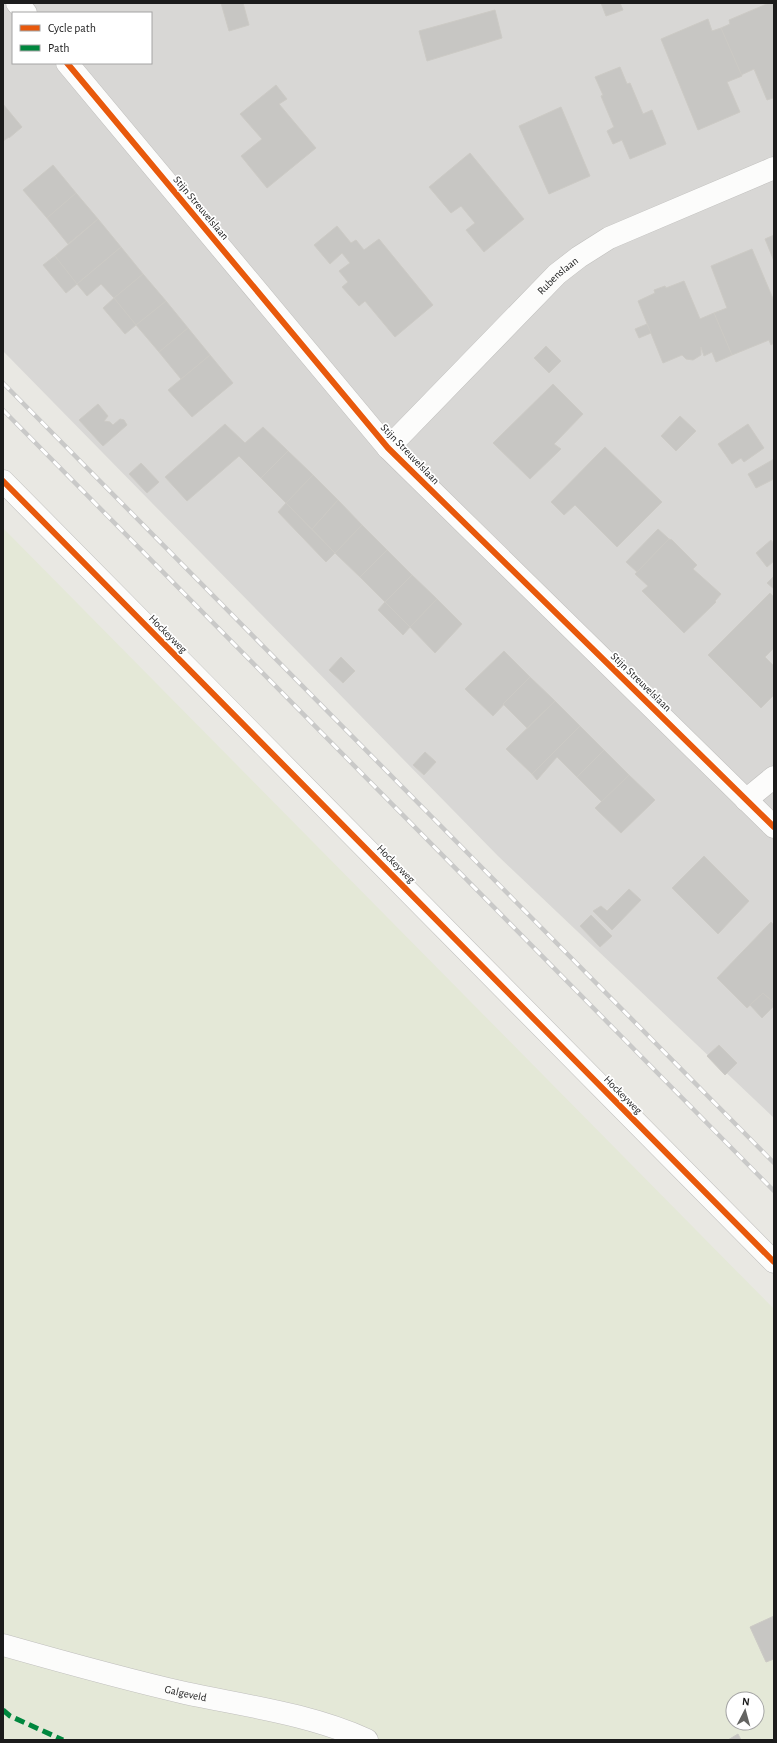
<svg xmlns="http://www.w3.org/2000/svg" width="777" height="1743" font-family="'Alegreya Sans',sans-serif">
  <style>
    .residential { fill: #d8d7d5; fill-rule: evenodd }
    .farmland { fill: #e4e8d7; fill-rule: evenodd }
    .building { fill: #c7c6c3; stroke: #cccac5 }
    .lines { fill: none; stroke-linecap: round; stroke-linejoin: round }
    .street-casing { stroke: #bfbebc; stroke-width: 23 }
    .street { stroke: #fcfcfb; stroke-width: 22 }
    .rail-casing { stroke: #c9c9c8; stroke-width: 4.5 }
    .rail { stroke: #fff; stroke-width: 3; stroke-dasharray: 9; stroke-linecap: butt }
    .quiet { stroke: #00873e; stroke-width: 5; stroke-dasharray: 10 5; stroke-linecap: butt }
    .cycleway-casing { stroke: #fff; stroke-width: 8 }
    .cycleway { stroke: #e8590c; stroke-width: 6 }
    .labels { text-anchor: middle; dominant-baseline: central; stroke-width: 3.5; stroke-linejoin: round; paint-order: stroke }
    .street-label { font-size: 11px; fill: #1b1b1b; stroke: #fff }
  </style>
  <rect width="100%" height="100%" fill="#e9e8e3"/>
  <path class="residential" d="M3,3H774V1118L498,856L3,351ZM13,13H151V63H13Z"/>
  <path class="farmland" d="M3,528L774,1309V1740H3ZM733,1699H757V1723H733Z"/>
  <g class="building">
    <polygon points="221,3 243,3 249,25 229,31"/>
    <polygon points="601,3 620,3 623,10 606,16"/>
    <polygon points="769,3 774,3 774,99 773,98 767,100 754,69 741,75 721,28 730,24 729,20"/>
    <polygon points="495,10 502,38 427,61 419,31"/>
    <polygon points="708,19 712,31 721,28 742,76 727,82 740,112 698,130 661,39"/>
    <polygon points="620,67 627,84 630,83 643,114 652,110 666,144 630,159 622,140 613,144 607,131 614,127 601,96 603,95 595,77"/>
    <polygon points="276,85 287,99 279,104 316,148 267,188 241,156 262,139 240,114"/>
    <polygon points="3,104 22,127 9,138 9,137 3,141"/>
    <polygon points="561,107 590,176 549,194 519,126"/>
    <polygon points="470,153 524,219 484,252 466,230 475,223 461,206 451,213 429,187"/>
    <polygon points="53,165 76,193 47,218 23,190"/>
    <polygon points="76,193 98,219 68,244 47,218"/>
    <polygon points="98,219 121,247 77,284 55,256"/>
    <polygon points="337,226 351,243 356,240 364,250 379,239 433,305 395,337 365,301 359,306 342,287 348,282 339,271 350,263 342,253 330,264 314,245"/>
    <polygon points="774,235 774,261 765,239"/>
    <polygon points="121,247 143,274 114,298 101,284 87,296 77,284"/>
    <polygon points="752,249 774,301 774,343 771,345 769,340 732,355 714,313 727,308 711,266"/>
    <polygon points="55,256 77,284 66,293 43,265"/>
    <polygon points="143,274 166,301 136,325 114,298"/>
    <polygon points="684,281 700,319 714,313 732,355 716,362 712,352 704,356 701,347 701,355 693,360 686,359 682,355 663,363 638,301 655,293 654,290 665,286 666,288"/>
    <polygon points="114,298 136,325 125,334 103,308"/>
    <polygon points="166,301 188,328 159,352 136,325"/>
    <polygon points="647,324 651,333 639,338 635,329"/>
    <polygon points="188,328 210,355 181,379 159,352"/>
    <polygon points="546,346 561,361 549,373 534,358"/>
    <polygon points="210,355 233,383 192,417 168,390"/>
    <polygon points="553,384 583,414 554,444 561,449 530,479 493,443"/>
    <polygon points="98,404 108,416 104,421 110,422 113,425 120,419 124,420 127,425 103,446 79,420"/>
    <polygon points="680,416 696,431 676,451 661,436"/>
    <polygon points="225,424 245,443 263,427 288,451 261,478 239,456 187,501 165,477"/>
    <polygon points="748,424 764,448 744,462 741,458 732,464 718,444"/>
    <polygon points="605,447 662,502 617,547 575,505 564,515 551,502"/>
    <polygon points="288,451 313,475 286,503 261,478"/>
    <polygon points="774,459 774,479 756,488 748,474"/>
    <polygon points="141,463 159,482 147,493 129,474"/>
    <polygon points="313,475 338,500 312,529 286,503"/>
    <polygon points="338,500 362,525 335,553 312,529"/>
    <polygon points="286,503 335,553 326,562 278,512"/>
    <polygon points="362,525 387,550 360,577 335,553"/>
    <polygon points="658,529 669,539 637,572 626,562"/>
    <polygon points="669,539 672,540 697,565 693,569 721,594 715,601 716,602 684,633 642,591 648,586 635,574"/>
    <polygon points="771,540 774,544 774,561 767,567 756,553"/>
    <polygon points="387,550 412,575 385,602 360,577"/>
    <polygon points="412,575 437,599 410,627 385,602"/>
    <polygon points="774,576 774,589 767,583"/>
    <polygon points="770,593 774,597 774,648 765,657 774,666 774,695 761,708 708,655"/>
    <polygon points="437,599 462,624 435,653 410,627"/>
    <polygon points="385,602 410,627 403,635 378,610"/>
    <polygon points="504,651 530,677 493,716 465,689"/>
    <polygon points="341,657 355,671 343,683 329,670"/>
    <polygon points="530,677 555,701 527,728 503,704"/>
    <polygon points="555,701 580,726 532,774 506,749"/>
    <polygon points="580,726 604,750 577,777 557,757 537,780 532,774"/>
    <polygon points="604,750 629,775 602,802 577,777"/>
    <polygon points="425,752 436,762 424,775 413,765"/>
    <polygon points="629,775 655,800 621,833 595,808"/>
    <polygon points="704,856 749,901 718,934 672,888"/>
    <polygon points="629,889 641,900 612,930 593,911 601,906 607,911"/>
    <polygon points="591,915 612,936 600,947 580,926"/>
    <polygon points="771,922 774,925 774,1003 763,993 747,1008 717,978"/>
    <polygon points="763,993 774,1003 774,1006 762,1018 750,1005"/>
    <polygon points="719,1045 737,1063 725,1075 707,1056"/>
    <polygon points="774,1616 774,1659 766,1662 750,1627"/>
    <polygon points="738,1734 741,1740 728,1740"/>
  </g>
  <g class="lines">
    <defs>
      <g id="street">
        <polyline points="17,3 26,13"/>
        <polyline points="67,63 388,448 774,827"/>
        <path id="s1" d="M388,448L557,274L579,257L609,238L774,168"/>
        <polyline points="3,481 774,1262"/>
        <polyline points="746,800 774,777"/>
        <path id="s2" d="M3,1645C63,1662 124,1679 185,1693C246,1706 310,1714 367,1740"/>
      </g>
    </defs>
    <use href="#street" class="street-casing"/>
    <use href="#street" class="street"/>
    <defs>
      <g id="rail">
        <polyline points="3,383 774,1163"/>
        <polyline points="3,410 774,1191"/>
      </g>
    </defs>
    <use href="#rail" class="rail-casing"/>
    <use href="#rail" class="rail"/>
    <polyline class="quiet" points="3,1710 10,1716 63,1740"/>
    <defs>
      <g id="cycleway">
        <polyline points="67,63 388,448 774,827"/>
        <polyline points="3,481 774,1262"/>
      </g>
    </defs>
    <use href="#cycleway" class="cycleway-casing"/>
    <use href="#cycleway" class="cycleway"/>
  </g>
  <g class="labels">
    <g class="street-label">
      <text transform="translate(201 208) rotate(50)">Stijn Streuvelslaan</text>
      <text stroke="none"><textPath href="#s1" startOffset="242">Rubenslaan</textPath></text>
      <text transform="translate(410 454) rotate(46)">Stijn Streuvelslaan</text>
      <text transform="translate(168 634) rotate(45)">Hockeyweg</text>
      <text transform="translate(641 682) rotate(44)">Stijn Streuvelslaan</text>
      <text transform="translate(396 864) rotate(45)">Hockeyweg</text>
      <text transform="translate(623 1095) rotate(45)">Hockeyweg</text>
      <text stroke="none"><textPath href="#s2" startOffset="189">Galgeveld</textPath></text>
    </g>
  </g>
  <rect width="777" height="1743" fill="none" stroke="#1b1b1b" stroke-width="8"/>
  <rect x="12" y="12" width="140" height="52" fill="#ffffff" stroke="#a4a4a4"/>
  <rect x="20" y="25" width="20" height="6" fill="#e8590c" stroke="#a4a4a4"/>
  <text x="48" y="32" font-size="12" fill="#1b1b1b">Cycle path</text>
  <rect x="20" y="45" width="20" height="6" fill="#00873e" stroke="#a4a4a4"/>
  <text x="48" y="52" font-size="12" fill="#1b1b1b">Path</text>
  <g transform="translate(745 1711) rotate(6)"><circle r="19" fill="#ffffff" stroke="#a4a4a4"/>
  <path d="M0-3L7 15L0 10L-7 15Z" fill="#636361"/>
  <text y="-6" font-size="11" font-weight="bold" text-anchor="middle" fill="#1b1b1b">N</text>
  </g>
</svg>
